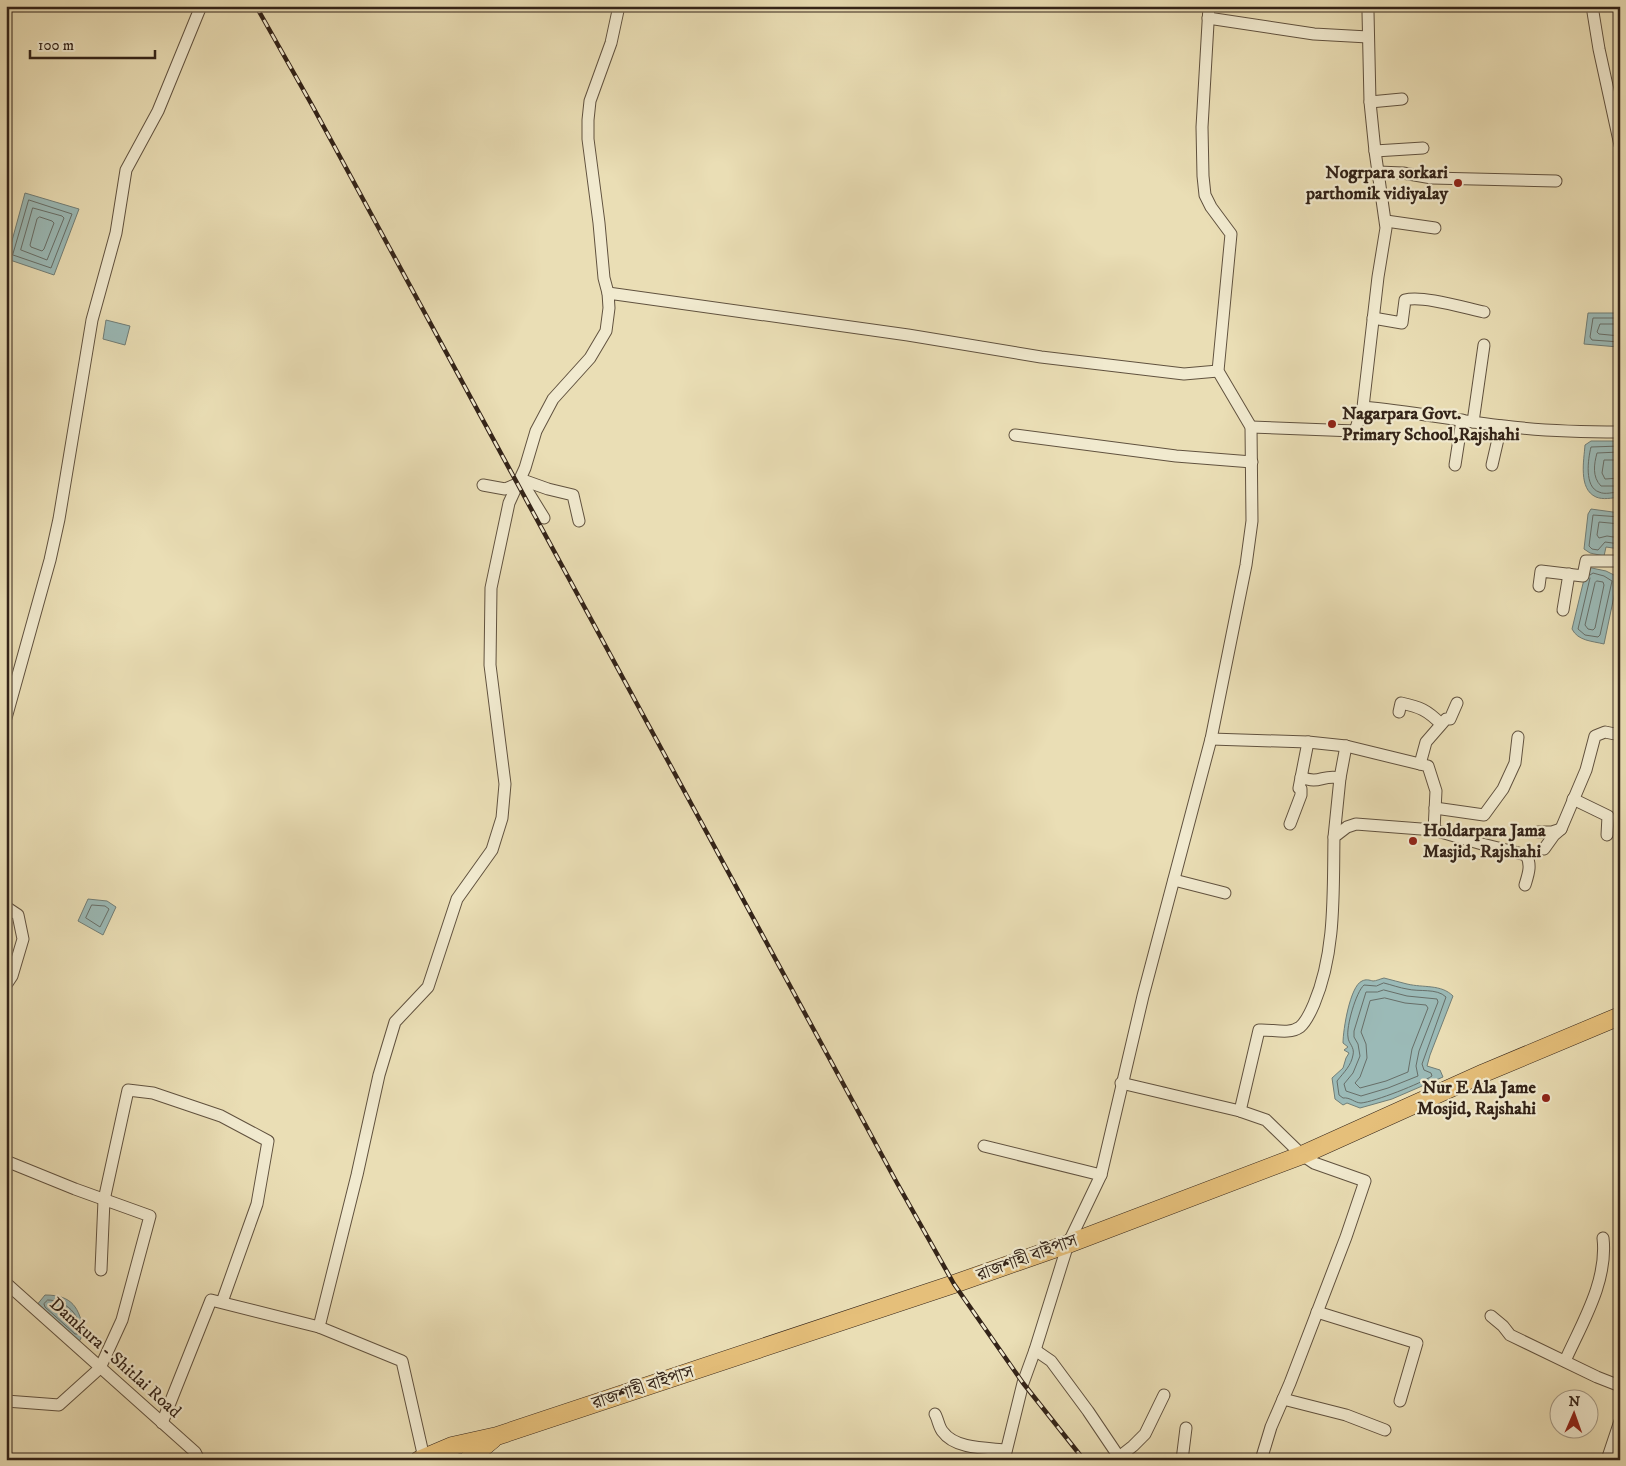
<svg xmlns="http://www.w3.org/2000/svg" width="1626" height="1466" font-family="'IM FELL DW Pica','Noto Serif Bengali',serif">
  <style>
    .water { fill: #9bbab7; stroke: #717e77 }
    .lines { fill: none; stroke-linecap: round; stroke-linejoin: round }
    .shore { stroke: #676e68; stroke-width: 1 }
    .minor-casing { stroke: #61523f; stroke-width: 13 }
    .highway-casing { stroke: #332318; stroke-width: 19 }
    .minor { stroke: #f1eacf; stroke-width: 11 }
    .highway { stroke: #e5bf7a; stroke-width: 18 }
    .rail-casing { stroke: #332318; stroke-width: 4.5 }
    .rail { stroke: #f1eacf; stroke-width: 2.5; stroke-dasharray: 8; stroke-linecap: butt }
    .poi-dot { fill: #8f2418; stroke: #f1eacf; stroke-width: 2 }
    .labels { text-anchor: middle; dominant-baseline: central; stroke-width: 4.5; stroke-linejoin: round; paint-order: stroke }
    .poi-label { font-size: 18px; font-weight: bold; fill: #332318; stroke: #f1eacf; text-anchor: end }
    .street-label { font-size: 18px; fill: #332318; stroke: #f1eacf }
  </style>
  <rect width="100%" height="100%" fill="#eadeb5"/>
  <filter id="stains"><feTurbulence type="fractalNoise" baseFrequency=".004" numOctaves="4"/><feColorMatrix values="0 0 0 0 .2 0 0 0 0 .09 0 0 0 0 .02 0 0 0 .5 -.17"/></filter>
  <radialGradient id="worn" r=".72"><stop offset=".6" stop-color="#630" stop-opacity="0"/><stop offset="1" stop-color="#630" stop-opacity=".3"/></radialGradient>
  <g class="water">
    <polygon points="25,193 79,209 54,275 7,259"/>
    <polygon points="1588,313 1620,313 1618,347 1584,344"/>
    <polygon points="106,320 130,326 125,345 103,339"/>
    <path d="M1591,441H1620V497C1612,498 1603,500 1596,497C1578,489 1584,460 1585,445Z"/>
    <polygon points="1591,509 1620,513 1620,549 1606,547 1604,556 1590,553 1584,549 1588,514"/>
    <path d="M1587,567L1606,571L1618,577L1604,644C1592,641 1578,641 1572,629Z"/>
    <polygon points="88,899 107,901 116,907 103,935 78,921"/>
    <path d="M1384,978C1392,980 1399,982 1407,984C1424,988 1441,984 1453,996L1430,1055L1427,1066L1440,1070L1443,1077L1392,1099L1360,1108L1347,1103L1343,1105L1335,1099L1332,1078L1343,1068L1346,1058L1349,1053L1344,1050L1348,1047L1343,1043C1343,1030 1350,986 1362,981C1366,979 1369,980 1373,981C1376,981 1380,979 1384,978Z"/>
    <path d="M45,1295C73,1295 79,1308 84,1332L78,1344L36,1306Z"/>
  </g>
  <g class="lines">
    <g class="shore">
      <polygon points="29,200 72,214 51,268 13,255"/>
      <polygon points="33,208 62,216 64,218 47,260 21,250"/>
      <polygon points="40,217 52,221 54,223 44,249 42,251 31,247 30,245 37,219"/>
      <polyline points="1620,318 1593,318 1590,337 1592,340 1620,342"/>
      <polyline points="1620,324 1600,324 1597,332 1599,334 1620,336"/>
      <path d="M1620,446L1591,447C1588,459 1584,487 1599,492C1605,495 1613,492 1620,492"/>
      <path d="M1620,452L1597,453C1594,464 1592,477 1601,486H1620"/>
      <polyline points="1620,460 1604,460 1602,473 1605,479 1620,478"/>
      <polyline points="1620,517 1593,515 1589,546 1592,549 1598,550 1605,542 1620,544"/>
      <polyline points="1620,524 1599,522 1597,535 1599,538 1607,536 1620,538"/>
      <polyline points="1590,578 1578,629 1585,635 1598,637 1600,635 1612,581 1604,576 1593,573 1590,575"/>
      <polygon points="1597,581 1603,582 1604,585 1595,628 1593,630 1588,629 1585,625 1595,583"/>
      <polygon points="92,905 105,906 109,909 100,927 86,918"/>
      <path d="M1384,983C1392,985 1400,988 1407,989C1419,992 1437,988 1446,997L1422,1064L1424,1070L1431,1073L1432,1076C1422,1083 1374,1102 1361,1103C1355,1103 1350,1097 1343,1098L1339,1095L1337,1081C1344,1072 1351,1066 1353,1055C1355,1047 1348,1043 1348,1037C1346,1027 1356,992 1364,985L1376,986Z"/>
      <polygon points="1384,990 1407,996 1437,999 1438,1002 1419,1051 1416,1066 1418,1076 1388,1088 1361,1096 1346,1091 1344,1084 1353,1073 1360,1056 1358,1044 1354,1037 1354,1031 1366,992 1377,992"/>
      <polygon points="1385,998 1405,1003 1426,1005 1428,1008 1412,1049 1408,1072 1386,1081 1360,1088 1355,1083 1360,1077 1367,1058 1366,1044 1361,1032 1370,1001"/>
      <path d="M48,1300C65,1300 83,1315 78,1334H75L45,1307L44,1304Z"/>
    </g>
    <defs>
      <g id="minor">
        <polyline points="1592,6 1599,49 1620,145"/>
        <polyline points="1208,18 1314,34 1368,37"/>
        <polyline points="1370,102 1402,99"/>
        <polyline points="1375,151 1423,148"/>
        <polyline points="1378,172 1403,173 1432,178 1556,181"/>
        <polyline points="1386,221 1435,228"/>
        <polyline points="608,293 604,278 599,223 588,139 588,120 590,101 611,43 619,6"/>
        <path d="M1373,318L1402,323L1405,300C1422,295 1465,308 1484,312"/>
        <polyline points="1363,407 1378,277 1386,228 1375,151 1370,102 1368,12"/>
        <polyline points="1473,422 1484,345"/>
        <path d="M1251,427L1355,431L1363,407C1410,411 1457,421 1504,426C1543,431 1581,432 1620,432"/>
        <polyline points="1015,435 1176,456 1252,462"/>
        <polyline points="1455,465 1462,420"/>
        <polyline points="1492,465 1501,426"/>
        <polyline points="520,479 548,489 573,495 579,521"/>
        <polyline points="520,479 544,518"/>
        <polyline points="483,485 505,489 517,484"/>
        <polyline points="1539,586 1541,571 1583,576 1586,561 1620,561"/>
        <polyline points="1563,610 1569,574"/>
        <path d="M1399,712L1401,703C1420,707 1427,710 1441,724"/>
        <polyline points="6,718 50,560 59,519 92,320 116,233 126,170 158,111 201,6"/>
        <path d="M1211,739L1308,742L1346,746L1428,766L1436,791L1434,830L1356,824L1347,827L1334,837C1333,892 1336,952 1314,1004C1311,1011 1306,1022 1300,1027C1289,1035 1272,1029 1259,1030L1240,1111"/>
        <polyline points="1420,764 1426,742 1446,719 1450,719 1457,703"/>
        <path d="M1301,777C1320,785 1322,774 1340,778"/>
        <polyline points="1573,799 1608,816 1607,835"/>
        <polyline points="1435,808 1484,815 1503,789 1515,763 1518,737"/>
        <polyline points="1290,824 1301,795 1301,789 1299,788 1308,742"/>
        <path d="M1434,830L1482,844L1526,855C1532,865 1528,875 1525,885"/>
        <polyline points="1538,832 1552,832 1561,829"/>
        <polyline points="1334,837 1340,778 1346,746"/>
        <polyline points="1544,849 1554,835 1561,829 1586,770 1595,736 1605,732 1620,735"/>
        <polyline points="1174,880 1225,893"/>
        <polyline points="6,907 18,915 23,939 12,976 6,985"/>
        <polyline points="1121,1083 1240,1111 1266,1120 1302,1155 1314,1163 1365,1181 1346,1237 1290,1383 1271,1427 1261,1460"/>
        <polyline points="984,1146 1101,1175"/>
        <polyline points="6,1161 75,1189 150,1216 122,1320 100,1368 59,1405 6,1401"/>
        <polyline points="101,1270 104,1200 128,1090 153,1093 221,1116 268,1141 257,1204 222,1302"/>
        <polyline points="6,1283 195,1452 199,1460"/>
        <polyline points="1317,1312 1417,1343 1400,1401"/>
        <polyline points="1491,1316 1503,1326 1510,1335 1597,1377 1620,1386"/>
        <polyline points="1035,1350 1051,1361 1088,1411 1121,1460"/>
        <path d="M1565,1361C1582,1323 1608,1281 1603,1238"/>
        <polyline points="1283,1399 1346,1415 1385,1430"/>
        <path d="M935,1414C938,1419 939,1428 943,1432C955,1449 987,1448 1006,1450"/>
        <polyline points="162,1423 211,1300 319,1327"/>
        <polyline points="1119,1457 1133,1446 1145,1434 1164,1395"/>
        <polyline points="424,1458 402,1361 319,1327 357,1175 379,1075 395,1022 428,987 457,899 492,850 502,818 505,784 490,665 491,588 509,503 525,468 536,431 553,399 590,358 606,331 609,308 608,293 908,335 1041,357 1184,374 1218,371"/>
        <polyline points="1004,1460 1023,1383 1035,1350 1068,1244 1101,1175 1143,996 1211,739 1246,565 1252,521 1251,427 1218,371 1231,234 1211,207 1205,195 1203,176 1202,127 1209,6"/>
        <polyline points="1182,1460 1186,1428"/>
        <polyline points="1607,1460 1620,1421"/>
      </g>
      <g id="highway">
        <polyline points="419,1460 452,1446 497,1436 954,1284 1068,1244 1302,1155 1484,1073 1620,1016"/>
        <polyline points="468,1460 493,1439"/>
      </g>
    </defs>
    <use href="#minor" class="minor-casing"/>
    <use href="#highway" class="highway-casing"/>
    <use href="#minor" class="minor"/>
    <use href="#highway" class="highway"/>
    <defs>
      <polyline id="rail" points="256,6 313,107 897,1183 954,1284 1023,1383 1084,1460"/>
    </defs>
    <use href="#rail" class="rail-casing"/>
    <use href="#rail" class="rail"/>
  </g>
  <g class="poi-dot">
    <circle cx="1458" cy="183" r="5"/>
    <circle cx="1332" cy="424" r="5"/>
    <circle cx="1413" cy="841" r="5"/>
    <circle cx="1546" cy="1098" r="5"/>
  </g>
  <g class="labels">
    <g class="poi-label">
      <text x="1448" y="173">Nogrpara sorkari<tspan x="1448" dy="21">parthomik vidiyalay</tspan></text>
      <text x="1342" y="414" text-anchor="start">Nagarpara Govt.<tspan x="1342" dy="21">Primary School,Rajshahi</tspan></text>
      <text x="1423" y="831" text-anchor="start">Holdarpara Jama<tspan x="1423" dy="21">Masjid, Rajshahi</tspan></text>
      <text x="1536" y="1088">Nur E Ala Jame<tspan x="1536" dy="21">Mosjid, Rajshahi</tspan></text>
    </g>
    <g class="street-label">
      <text transform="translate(1027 1258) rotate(-20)">রাজশাহী বাইপাস</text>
      <text transform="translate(115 1358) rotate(42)">Damkura - Shitlai Road</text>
      <text transform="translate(643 1388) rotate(-18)">রাজশাহী বাইপাস</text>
    </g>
  </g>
  <rect width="1626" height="1466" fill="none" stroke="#eadeb5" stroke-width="25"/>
  <rect x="8" y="8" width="1611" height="1451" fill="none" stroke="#332318" stroke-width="2.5"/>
  <rect x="12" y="12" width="1601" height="1441" fill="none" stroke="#332318"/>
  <g transform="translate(1574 1414) rotate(2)"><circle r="24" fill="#f1eacf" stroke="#a59a86"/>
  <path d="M0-4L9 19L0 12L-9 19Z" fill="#8f2418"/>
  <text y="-8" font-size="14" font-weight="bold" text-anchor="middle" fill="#332318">N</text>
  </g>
  <path d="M30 50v8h125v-8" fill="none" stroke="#332318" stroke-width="2.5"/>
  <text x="38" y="50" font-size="15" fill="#332318" stroke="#f1eacf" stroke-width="4" paint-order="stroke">100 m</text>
  <rect width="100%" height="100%" filter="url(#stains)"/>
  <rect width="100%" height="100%" fill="url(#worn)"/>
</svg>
